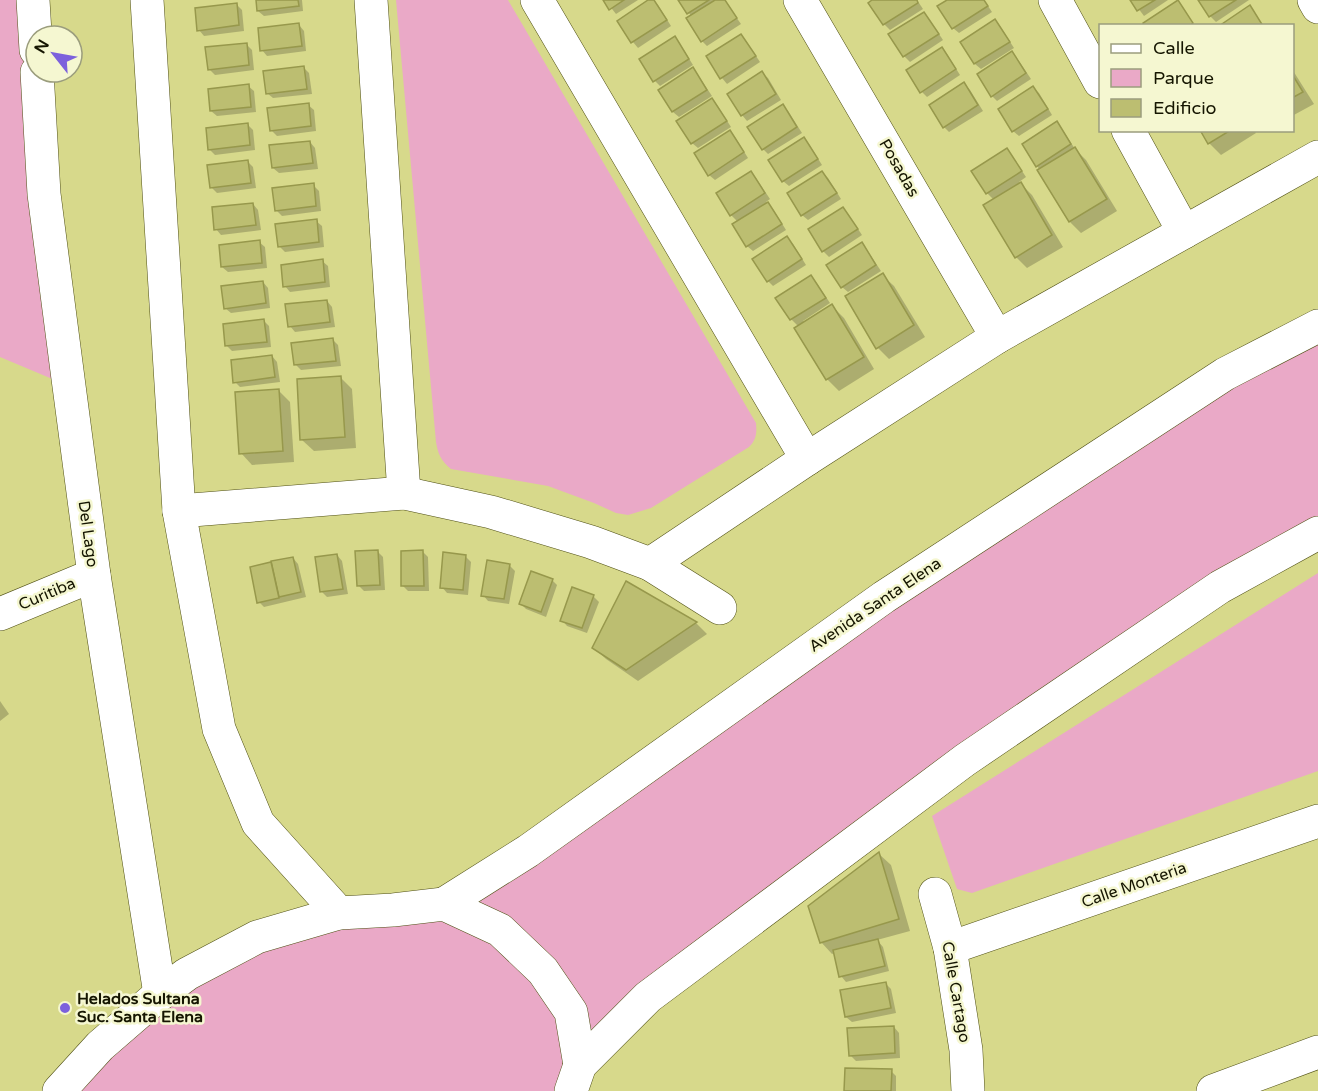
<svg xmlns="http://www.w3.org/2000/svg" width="1318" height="1091" font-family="'Varela Round',sans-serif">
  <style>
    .green { fill: #eaa9c7 }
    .shadow { fill: #0003 }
    .building { fill: #bcbe71; stroke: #97984c; stroke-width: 1.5 }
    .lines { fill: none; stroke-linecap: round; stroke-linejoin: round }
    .minor-casing { stroke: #505015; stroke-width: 34 }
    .minor { stroke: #fff; stroke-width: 33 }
    .poi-dot { fill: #7c61dc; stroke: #f5f7d1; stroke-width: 2 }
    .labels { text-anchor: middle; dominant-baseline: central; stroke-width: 5; stroke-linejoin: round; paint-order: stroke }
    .street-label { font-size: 16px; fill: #151500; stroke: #f5f7d1 }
    .poi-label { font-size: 16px; font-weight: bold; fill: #151500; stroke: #f5f7d1; text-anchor: start }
  </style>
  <rect width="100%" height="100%" fill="#d7d98b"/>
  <g class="green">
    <polygon points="0,0 33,0 69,386 0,357"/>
    <path d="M396,0H508L756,423C757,434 756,440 749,447L651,508L628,515L616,513L594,503L548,486L451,469C441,461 438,454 436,442Z"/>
    <polygon points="1318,326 1318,533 648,997 571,1091 59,1091 220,956 444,903"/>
    <polygon points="1318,573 1318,771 972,893 957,889 932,816"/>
  </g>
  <g class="shadow">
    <polygon points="257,0 302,0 303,11 264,16 258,11"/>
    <polygon points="605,0 638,0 616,14"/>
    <polygon points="651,0 653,0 658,5 671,26 638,48 633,42 619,21"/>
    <polygon points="679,0 724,0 741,24 707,46 702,41 692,17"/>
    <polygon points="875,0 917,0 923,9 890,30 884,24 870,3"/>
    <polygon points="950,0 984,0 992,12 959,33 953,28"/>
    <polygon points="1132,0 1168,0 1144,16"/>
    <polygon points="1200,0 1249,0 1216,22 1210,16"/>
    <polygon points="236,4 242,10 244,31 204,36 199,30"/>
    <polygon points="924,14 929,19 943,40 910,62 904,56 890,35"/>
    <polygon points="995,21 1000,26 1014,48 981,69 975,64 962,42"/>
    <polygon points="299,25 304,31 306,51 267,56 262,50"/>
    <polygon points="741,36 746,41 760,62 727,84 722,78 708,57"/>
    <polygon points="675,38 680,44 693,65 660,86 655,81"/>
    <polygon points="246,44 252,50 254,70 215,75 209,69"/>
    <polygon points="942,49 947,54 960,75 927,97 922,92"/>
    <polygon points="1012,53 1017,58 1031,79 997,101 992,96"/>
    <polygon points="304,68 309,73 312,94 273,98 267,93"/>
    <polygon points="693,69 698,75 712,96 679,117 673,112 660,91"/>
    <polygon points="1292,69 1314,104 1292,116"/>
    <polygon points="762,73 768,78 781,100 747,121 742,115 729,94"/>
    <polygon points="964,84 970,90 983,111 949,132 944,127"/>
    <polygon points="248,86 254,91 256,112 217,116 211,111"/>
    <polygon points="1033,88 1039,93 1052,115 1019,136 1013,131 1000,110"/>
    <polygon points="712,100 717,105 731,127 698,148 692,143"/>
    <polygon points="308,105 314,110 316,131 277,136 271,130"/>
    <polygon points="782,106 788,111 802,133 768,154 763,149"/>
    <polygon points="1057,123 1062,129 1075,149 1086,160 1117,211 1081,233 1070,222 1040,170 1037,166"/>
    <polygon points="247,124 253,130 255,150 215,155 210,150"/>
    <polygon points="1201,130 1254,130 1256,133 1221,155 1209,143"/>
    <polygon points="730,132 735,137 748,158 715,180 709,175"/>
    <polygon points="803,139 809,144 822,165 789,186 783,181"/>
    <polygon points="310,142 315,148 318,169 279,173 273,168"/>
    <polygon points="1012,156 1026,177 1019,182 1032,195 1063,247 1027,268 1016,257 994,200 987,193 973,172"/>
    <polygon points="248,162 253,167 256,188 217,193 211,187"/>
    <polygon points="751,173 756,178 770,199 766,202 773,209 786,230 753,251 747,246 738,222 731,215"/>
    <polygon points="822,173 828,178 841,199 808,220 802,215"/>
    <polygon points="313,185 319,191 321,211 282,216 276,210"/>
    <polygon points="253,204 258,210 261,230 221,235 216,229"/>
    <polygon points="843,209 848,214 862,235 829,257 823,251 810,230"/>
    <polygon points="316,221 322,226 324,247 285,252 279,246"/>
    <polygon points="787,238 793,244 806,265 773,286 768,281"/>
    <polygon points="259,242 265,247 267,268 228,272 222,267"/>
    <polygon points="861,244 867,250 881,271 848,292 842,287"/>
    <polygon points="322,261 328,266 330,287 290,292 285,286"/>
    <polygon points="882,275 894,286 925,337 889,359 878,348"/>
    <polygon points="811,277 816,282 830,303 803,321 804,323 832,306 844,318 874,369 839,391 827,379 796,328 799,327 791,319 777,298"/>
    <polygon points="263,282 268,288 270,308 231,313 225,308"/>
    <polygon points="327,301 332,307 335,327 295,332 290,326"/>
    <polygon points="264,321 269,326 271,347 232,351 227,346"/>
    <polygon points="333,340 338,345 341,366 301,370 296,365"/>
    <polygon points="272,356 277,362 280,382 240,387 235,382"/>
    <polygon points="340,377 352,389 356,448 314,451 302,440"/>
    <polygon points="279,391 290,402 294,462 252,465 241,453"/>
    <polygon points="377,551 383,557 385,590 364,591 359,586"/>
    <polygon points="423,552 428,557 429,591 408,591 402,585"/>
    <polygon points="337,555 342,561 348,594 327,597 321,591"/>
    <polygon points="465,556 471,562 468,595 447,593 442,587"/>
    <polygon points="293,558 298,564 306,597 264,607 259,602 252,568"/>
    <polygon points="509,565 515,571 509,604 488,601 483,595"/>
    <polygon points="552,580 557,585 546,617 526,609 521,604"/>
    <polygon points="627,583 696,623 707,634 638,681 606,659 594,648"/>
    <polygon points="593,596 599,602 587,633 567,626 562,620"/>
    <polygon points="0,701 9,714 0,721"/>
    <polygon points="879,854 891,865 910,931 877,940 883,947 889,971 846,982 841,976 835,953 832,954 821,942"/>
    <polygon points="885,983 891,989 896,1013 852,1022 846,1017"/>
    <polygon points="894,1027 899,1033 900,1058 856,1061 850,1055"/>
    <polygon points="891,1071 896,1076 896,1091 846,1091"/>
  </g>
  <g class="building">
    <polygon points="256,0 298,0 299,6 257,11"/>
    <polygon points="603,0 624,0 609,10"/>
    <polygon points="648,0 654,0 667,20 631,43 617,21"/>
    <polygon points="678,0 709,0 687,14"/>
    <polygon points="715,0 725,0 737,18 701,42 686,18"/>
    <polygon points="872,0 917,0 918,3 883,25 868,3"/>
    <polygon points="947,0 984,0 988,6 952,29 937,6"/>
    <polygon points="1130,0 1155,0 1137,11"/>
    <polygon points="1178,0 1193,23 1189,26 1144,26 1143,23"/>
    <polygon points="1198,0 1236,0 1209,17"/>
    <polygon points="237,3 239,25 197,31 195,8"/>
    <polygon points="1250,5 1263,26 1219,26"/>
    <polygon points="924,12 939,34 903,57 888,34"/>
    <polygon points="995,19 1010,42 974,64 960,42"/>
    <polygon points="299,23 302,46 260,51 258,28"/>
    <polygon points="741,34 756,56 720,79 706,56"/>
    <polygon points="675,36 689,59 653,82 639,59"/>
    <polygon points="247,43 249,65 208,70 205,47"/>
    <polygon points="942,47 956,69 920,93 906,70"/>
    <polygon points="1012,51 1026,73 991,97 977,74"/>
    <polygon points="304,66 307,89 266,94 263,71"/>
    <polygon points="693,67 707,90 672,112 658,90"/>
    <polygon points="762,71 776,94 741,116 727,94"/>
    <polygon points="1292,74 1303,92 1292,98"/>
    <polygon points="964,82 978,105 943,128 929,105"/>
    <polygon points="249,84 251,107 210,111 208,89"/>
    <polygon points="1033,86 1048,109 1012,132 998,109"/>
    <polygon points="712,98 727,121 691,144 676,121"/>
    <polygon points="309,103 311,126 270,131 267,108"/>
    <polygon points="783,104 797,127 762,150 747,127"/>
    <polygon points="1057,121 1071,144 1036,167 1022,144"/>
    <polygon points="248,123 250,145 208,150 206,128"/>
    <polygon points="730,130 744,152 708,176 694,153"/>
    <polygon points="1200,130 1231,130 1208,144"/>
    <polygon points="804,137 818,159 782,182 768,160"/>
    <polygon points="310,141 313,163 272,168 269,145"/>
    <polygon points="1075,147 1107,199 1069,222 1037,170"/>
    <polygon points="1007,148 1022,171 986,194 971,171"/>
    <polygon points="248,160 251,183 210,188 207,165"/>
    <polygon points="751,171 765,193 730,216 716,193"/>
    <polygon points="822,171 837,193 801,216 787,193"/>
    <polygon points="1021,182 1052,235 1015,258 983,205"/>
    <polygon points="314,183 316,206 275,211 272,188"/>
    <polygon points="768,202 782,224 746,247 732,224"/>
    <polygon points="253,203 256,225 214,230 212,207"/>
    <polygon points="843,207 858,229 822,252 808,229"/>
    <polygon points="317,219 319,242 278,247 275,224"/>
    <polygon points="787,236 802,259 767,282 752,259"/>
    <polygon points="260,240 262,263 221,267 219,245"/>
    <polygon points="862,242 876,265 841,288 826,265"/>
    <polygon points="323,259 325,282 283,287 281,265"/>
    <polygon points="883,273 914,325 876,349 845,296"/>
    <polygon points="811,275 826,298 790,320 775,298"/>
    <polygon points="263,281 266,303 224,309 221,286"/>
    <polygon points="327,300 330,322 288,327 285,304"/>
    <polygon points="832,304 864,357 826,380 794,328"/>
    <polygon points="264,319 267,342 225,346 223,324"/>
    <polygon points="333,338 336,361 294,365 291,343"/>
    <polygon points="272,355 275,377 233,383 231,360"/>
    <polygon points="341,376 345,437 300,440 297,379"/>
    <polygon points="279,389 283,451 239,454 235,392"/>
    <polygon points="378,550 380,585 357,586 355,551"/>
    <polygon points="423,550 424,586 401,586 401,551"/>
    <polygon points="443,552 466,555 463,590 440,588"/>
    <polygon points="337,554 343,589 320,592 315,557"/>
    <polygon points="293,557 301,592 279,597 271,561"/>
    <polygon points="487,560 510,564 504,599 481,596"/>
    <polygon points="271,562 279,598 257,603 250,567"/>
    <polygon points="531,571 553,579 541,612 519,604"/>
    <polygon points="626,581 697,622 626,670 592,648"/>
    <polygon points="572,587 594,595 582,628 560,621"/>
    <polygon points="879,852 899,919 820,943 808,906"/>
    <polygon points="878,939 885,966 839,977 833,950"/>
    <polygon points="886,982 891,1008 845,1017 840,990"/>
    <polygon points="894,1026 895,1053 849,1056 847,1028"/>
    <polygon points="845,1068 892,1069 891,1091 844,1091"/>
  </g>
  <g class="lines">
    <defs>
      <g id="minor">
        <polyline points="33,0 36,50"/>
        <polyline points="147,0 179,511 219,729 258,823 339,913"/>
        <polyline points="371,0 404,493"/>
        <polyline points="537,0 807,459"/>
        <polyline points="800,0 997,337"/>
        <polyline points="1055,0 1100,82"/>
        <polyline points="1314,0 1318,7"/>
        <polyline points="37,72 44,194 69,386 94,575 160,994"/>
        <polyline points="1128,130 1184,232"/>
        <polyline points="179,511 404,493 491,512 591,542 650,564 720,608"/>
        <polyline points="650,564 807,459 997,337 1318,157"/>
        <polyline points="0,614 94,575"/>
        <polyline points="935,894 950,948 966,1050 968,1091"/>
        <polyline points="444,904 528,851 884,597 1225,374 1318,326"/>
        <polyline points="950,948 1318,821"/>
        <polyline points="59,1091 100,1046 160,994 187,974 257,937 339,913 393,910 444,904 500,930 543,971 571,1012 580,1065"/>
        <polyline points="571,1091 580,1065 648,997 965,760 1220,587 1318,533"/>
        <polyline points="1213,1091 1318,1052"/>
      </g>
    </defs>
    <use href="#minor" class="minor-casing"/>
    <use href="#minor" class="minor"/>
  </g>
  <circle class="poi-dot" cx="65" cy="1008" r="6"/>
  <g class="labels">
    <g class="street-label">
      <text transform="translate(899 168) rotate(60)">Posadas</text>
      <text transform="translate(88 534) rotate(82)">Del Lago</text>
      <text transform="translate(47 594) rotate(-23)">Curitiba</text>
      <text transform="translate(875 605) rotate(-34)">Avenida Santa Elena</text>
      <text transform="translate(1134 885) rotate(-19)">Calle Monteria</text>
      <text transform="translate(956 992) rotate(80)">Calle Cartago</text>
    </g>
    <g class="poi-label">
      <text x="77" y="999">Helados Sultana<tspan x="77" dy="18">Suc. Santa Elena</tspan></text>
    </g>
  </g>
  <rect x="1099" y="24" width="195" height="108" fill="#f5f7d1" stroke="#9b9d7d" stroke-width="1.5"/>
  <rect x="1111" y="44" width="30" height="9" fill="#ffffff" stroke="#9b9d7d" stroke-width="1.5"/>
  <text x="1153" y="54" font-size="18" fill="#151500">Calle</text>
  <rect x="1111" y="69" width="30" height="18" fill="#eaa9c7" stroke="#9b9d7d" stroke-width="1.5"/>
  <text x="1153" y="84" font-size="18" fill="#151500">Parque</text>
  <rect x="1111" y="99" width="30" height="18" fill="#bcbe71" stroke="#9b9d7d" stroke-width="1.5"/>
  <text x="1153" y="114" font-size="18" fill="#151500">Edificio</text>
  <g transform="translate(54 54) rotate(301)"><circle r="28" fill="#f5f7d1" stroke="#9b9d7d" stroke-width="1.5"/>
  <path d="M0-4.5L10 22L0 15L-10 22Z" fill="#7c61dc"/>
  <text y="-9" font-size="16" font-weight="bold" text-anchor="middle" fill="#151500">N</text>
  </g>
</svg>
